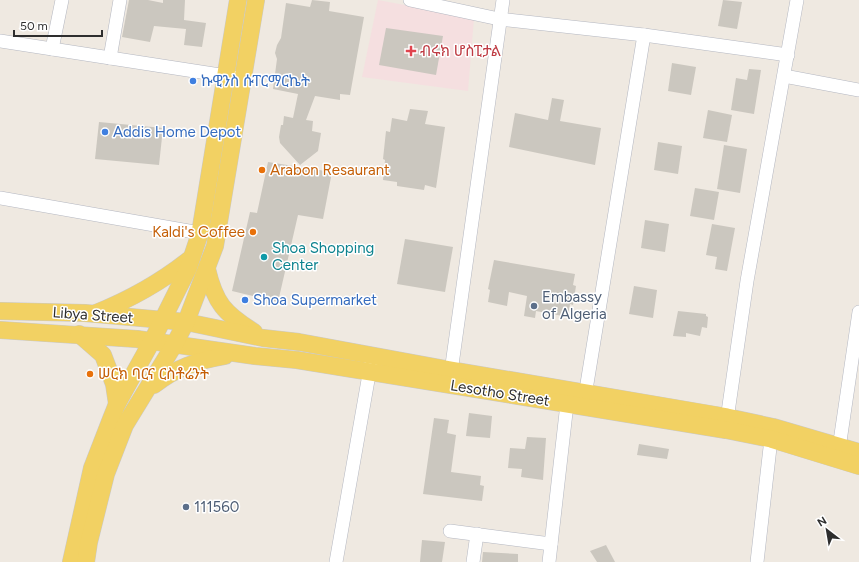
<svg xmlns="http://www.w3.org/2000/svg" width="859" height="562" font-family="Figtree,'Noto Sans Ethiopic',sans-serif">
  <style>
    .medical { fill: #f5dfe0 }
    .building { fill: #cbc7bf }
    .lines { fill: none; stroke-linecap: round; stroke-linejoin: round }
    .minor-casing { stroke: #b4b7c1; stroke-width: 14 }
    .major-casing { stroke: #c9c9c9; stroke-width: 18 }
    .minor { stroke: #fff; stroke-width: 13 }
    .major { stroke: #f2d163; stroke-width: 17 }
    .health-dot { fill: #e0444e; stroke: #fff; stroke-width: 1.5 }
    .shop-dot { fill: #3f7fe0; stroke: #fff; stroke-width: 1.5 }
    .food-dot { fill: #e8710a; stroke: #fff; stroke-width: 1.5 }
    .culture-dot { fill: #0f9aa8; stroke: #fff; stroke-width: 1.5 }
    .service-dot { fill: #5c6f8a; stroke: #fff; stroke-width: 1.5 }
    .labels { text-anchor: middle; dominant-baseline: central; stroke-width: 3; stroke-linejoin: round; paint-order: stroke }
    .health-label { font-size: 15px; fill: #be3a42; stroke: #fff; text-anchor: start }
    .shop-label { font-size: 15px; fill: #366cbe; stroke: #fff; text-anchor: start }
    .food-label { font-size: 15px; fill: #c56008; stroke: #fff; text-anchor: start }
    .culture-label { font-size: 15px; fill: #0d838f; stroke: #fff; text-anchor: start }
    .service-label { font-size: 15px; fill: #4e5e75; stroke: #fff; text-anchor: start }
    .street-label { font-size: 15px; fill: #2e2e2e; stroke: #fff }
  </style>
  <rect width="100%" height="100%" fill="#efe9e1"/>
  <polygon class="medical" points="378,0 474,18 468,91 362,77"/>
  <g class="building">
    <polygon points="129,0 148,0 163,3 163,0 185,0 184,20 206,23 202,47 184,45 186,29 154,26 150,42 122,37"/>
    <polygon points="312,0 330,2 329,11 364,17 350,95 340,94 340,100 315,96 306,120 313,121 312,131 321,133 318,151 300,165 280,143 279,137 281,125 283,125 284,116 293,118 298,94 273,89 277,59 275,53 277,45 281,38 286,3 310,7"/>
    <polygon points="723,0 742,2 737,29 718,26"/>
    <polygon points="386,28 443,36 436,75 379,65"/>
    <polygon points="672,63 696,67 691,95 668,91"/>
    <polygon points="749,69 761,70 754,114 731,110 736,78 747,80"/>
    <polygon points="552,98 564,100 560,121 601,128 595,165 509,147 515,113 548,120"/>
    <polygon points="410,109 428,111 425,124 445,127 436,188 425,185 424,190 397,186 397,182 383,180 385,160 383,159 386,131 390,132 392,118 407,121"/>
    <polygon points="708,110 732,115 727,142 703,138"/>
    <polygon points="99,122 163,128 159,165 95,159"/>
    <polygon points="658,142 682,146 678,174 654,170"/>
    <polygon points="724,145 747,149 740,193 717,189"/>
    <polygon points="268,162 332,172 323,219 298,215 278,302 232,291 250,212 257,213"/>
    <polygon points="695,188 719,192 714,220 690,216"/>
    <polygon points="645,220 669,224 665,252 641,248"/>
    <polygon points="712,224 735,228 727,271 715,269 717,257 706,255"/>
    <polygon points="405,239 453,247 445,292 397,284"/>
    <polygon points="494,260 575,274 573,285 576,286 573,305 570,304 568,317 536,311 535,318 524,316 527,296 509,292 507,306 488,302 490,290 488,289"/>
    <polygon points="634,286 657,290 653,318 629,314"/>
    <polygon points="678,311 706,314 706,316 708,317 707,328 702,327 700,336 686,333 686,337 673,336"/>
    <polygon points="469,413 492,416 490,438 466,436"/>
    <polygon points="434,418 449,420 447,433 456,435 451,472 481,476 480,485 484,486 482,501 423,494"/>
    <polygon points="527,437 546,438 543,480 521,477 522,469 508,468 510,448 525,449"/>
    <polygon points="639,444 669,449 667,459 637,455"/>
    <polygon points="422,540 445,542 442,562 420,562"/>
    <polygon points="606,545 615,562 597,562 590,551"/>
    <polygon points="483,552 518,554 518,562 482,562"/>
  </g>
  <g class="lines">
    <defs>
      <g id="minor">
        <polyline points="410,0 499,19 644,35 788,55"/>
        <polyline points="0,41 233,77"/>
        <polyline points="52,49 62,0"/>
        <polyline points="110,58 120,0"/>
        <polyline points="784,76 859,90"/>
        <polyline points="0,198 200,233"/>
        <polyline points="450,379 503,0"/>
        <polyline points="584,402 644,35"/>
        <polyline points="726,426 747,281 797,0"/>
        <polyline points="838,455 859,312"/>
        <polyline points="450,531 551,544"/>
        <polyline points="336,562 371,363"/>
        <polyline points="473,562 477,534"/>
        <polyline points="549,562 568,395"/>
        <polyline points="757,562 772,430"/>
      </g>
      <g id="major">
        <path d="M207,269C215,303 224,313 254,332"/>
        <polyline points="0,311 85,313 186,322 263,338 299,342 451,370 727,417 773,427 859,452"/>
        <path d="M96,313C131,299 161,282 190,259"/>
        <polyline points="0,330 137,339 255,356 297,360 726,430 771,439 859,466"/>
        <polyline points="79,334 103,355 114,384 117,404"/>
        <path d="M154,385C177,367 197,361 225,356"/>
        <polyline points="71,562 92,468 111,419 117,404 152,341 188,269 200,233 238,0"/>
        <polyline points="86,562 89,542 106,474 125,425 174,345 186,322 215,246 256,0"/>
      </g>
    </defs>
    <use href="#minor" class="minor-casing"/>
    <use href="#major" class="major-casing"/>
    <use href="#minor" class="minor"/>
    <use href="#major" class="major"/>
  </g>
  <path class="health-dot" d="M409 45h4v4h4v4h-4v4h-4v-4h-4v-4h4z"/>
  <g class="shop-dot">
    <circle cx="193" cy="81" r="4"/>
    <circle cx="105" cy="132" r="4"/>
    <circle cx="245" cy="300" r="4"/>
  </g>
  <g class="food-dot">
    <circle cx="262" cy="170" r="4"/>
    <circle cx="253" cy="232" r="4"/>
    <circle cx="90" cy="374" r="4"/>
  </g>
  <circle class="culture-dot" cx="264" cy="257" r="4"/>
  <g class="service-dot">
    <circle cx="534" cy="306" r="4"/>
    <circle cx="186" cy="507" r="4"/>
  </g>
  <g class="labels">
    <g class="health-label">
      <text x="420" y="51">ብሩክ ሆስፒታል</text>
    </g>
    <g class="shop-label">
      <text x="201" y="81">ኩዊንስ ሱፐርማርኬት</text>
      <text x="113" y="132">Addis Home Depot</text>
      <text x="253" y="300">Shoa Supermarket</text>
    </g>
    <g class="food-label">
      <text x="270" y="170">Arabon Resaurant</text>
      <text x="245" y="232" text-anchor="end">Kaldi's Coffee</text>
      <text x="98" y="374">ሠርክ ባርና ርስቶሬንት</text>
    </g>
    <g class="culture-label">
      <text x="272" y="248">Shoa Shopping<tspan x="272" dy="17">Center</tspan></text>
    </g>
    <g class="service-label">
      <text x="542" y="297">Embassy<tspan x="542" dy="17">of Algeria</tspan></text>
      <text x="194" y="507">111560</text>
    </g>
    <g class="street-label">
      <text transform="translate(93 315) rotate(4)">Libya Street</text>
      <text transform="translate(500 393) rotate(9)">Lesotho Street</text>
    </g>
  </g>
  <g transform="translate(827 530) rotate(329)" stroke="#ffffff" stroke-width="3" paint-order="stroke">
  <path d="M0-3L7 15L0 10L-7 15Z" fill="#2e2e2e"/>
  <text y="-6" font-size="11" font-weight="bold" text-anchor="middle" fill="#2e2e2e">N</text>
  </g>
  <path d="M14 30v6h88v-6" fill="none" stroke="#2e2e2e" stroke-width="2"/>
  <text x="20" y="30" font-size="12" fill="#2e2e2e" stroke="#ffffff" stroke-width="3" paint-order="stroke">50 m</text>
</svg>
